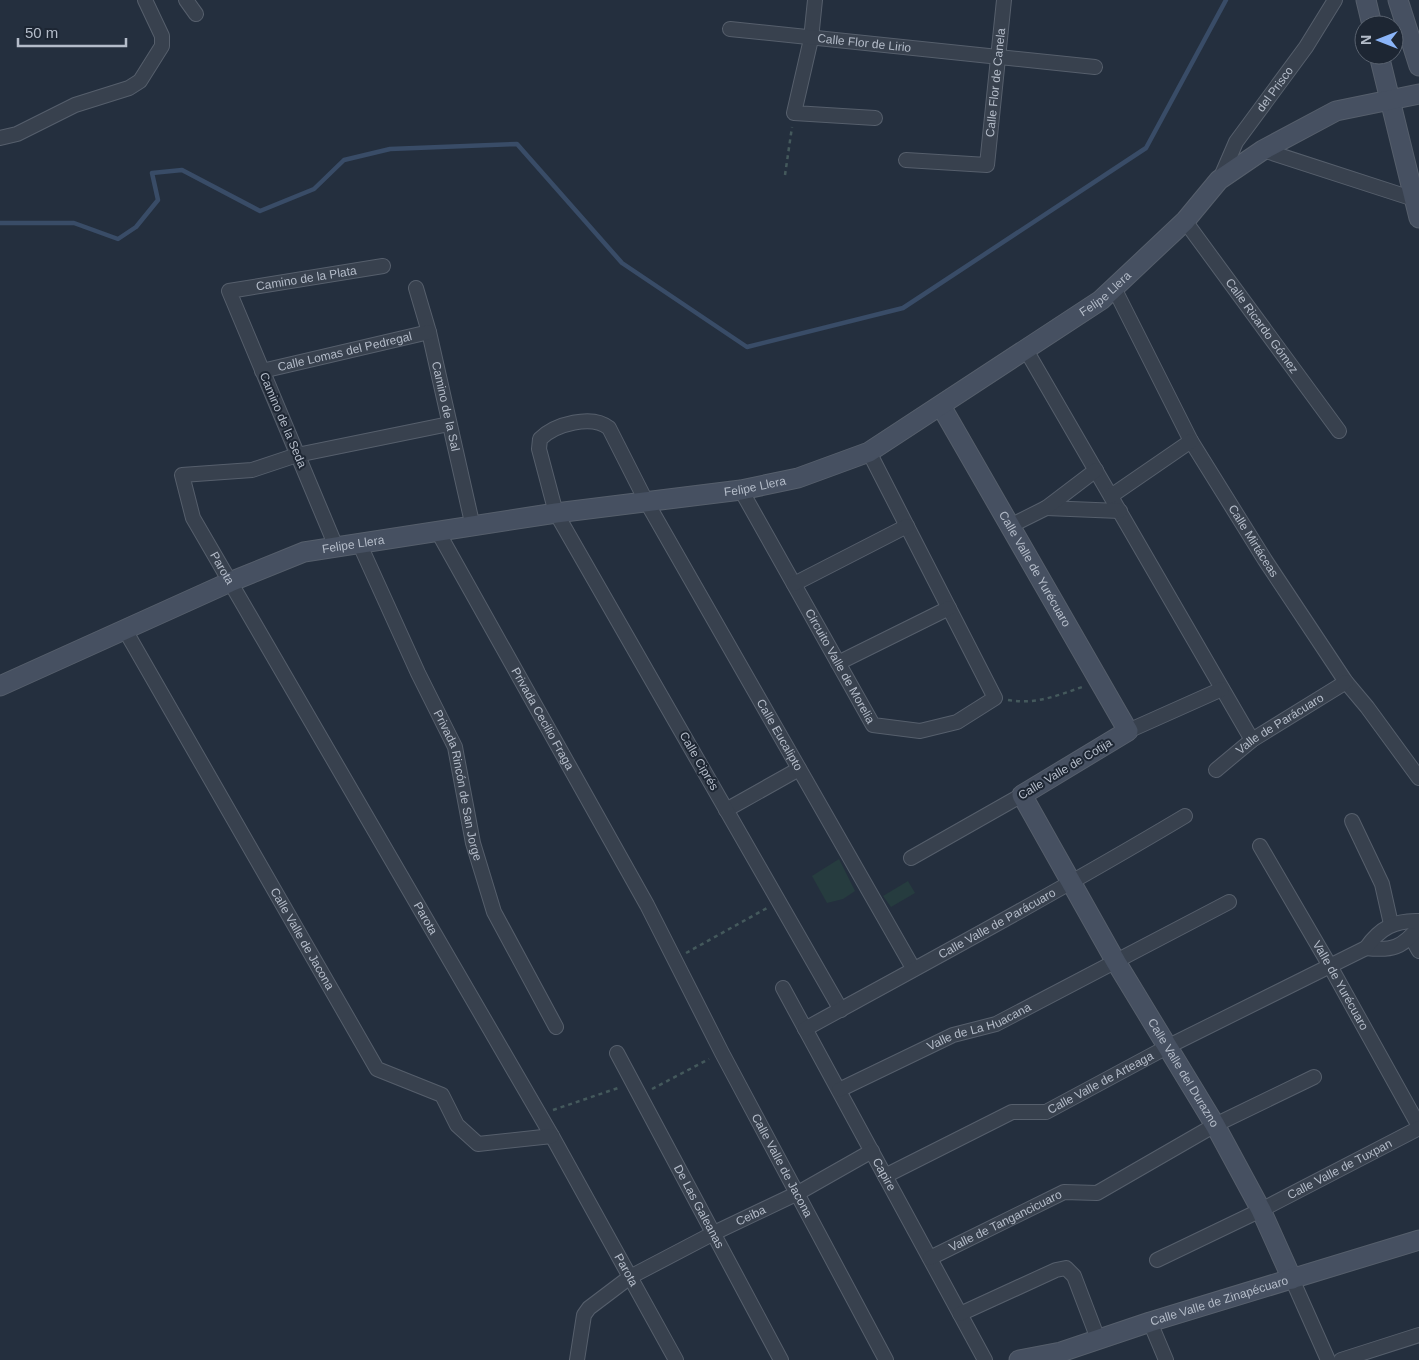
<svg xmlns="http://www.w3.org/2000/svg" width="1419" height="1360" font-family="Arial,sans-serif">
  <style>
    .green { fill: #263c3f }
    .lines { fill: none; stroke-linecap: round; stroke-linejoin: round }
    .stream { stroke: #394c67; stroke-width: 4.5 }
    .street-casing { stroke: #565f6c; stroke-width: 16 }
    .secondary-casing { stroke: #565f6c; stroke-width: 21 }
    .path { stroke: #44595c; stroke-width: 2.5; stroke-dasharray: 4 4; stroke-linecap: butt }
    .street { stroke: #38414e; stroke-width: 14 }
    .secondary { stroke: #465061; stroke-width: 19 }
    .labels { text-anchor: middle; dominant-baseline: central; stroke-width: 4; stroke-linejoin: round; paint-order: stroke }
    .street-label { font-size: 12px; fill: #b4bcc9; stroke: #1d2633 }
  </style>
  <rect width="100%" height="100%" fill="#242f3e"/>
  <g class="green">
    <polygon points="839,859 855,891 843,899 827,903 812,876"/>
    <polygon points="908,881 915,893 891,907 883,896"/>
  </g>
  <g class="lines">
    <polyline class="stream" points="0,223 74,223 118,239 136,227 158,200 152,173 182,170 260,211 314,189 344,160 390,149 517,144 622,263 747,347 903,308 1146,148 1226,0"/>
    <defs>
      <g id="street">
        <polyline points="186,0 196,14"/>
        <polyline points="815,0 811,39 794,113 875,118"/>
        <path id="s1" d="M730,29L1095,67"/>
        <polyline points="0,138 17,134 75,105 129,88 140,81 162,46 162,36 145,0"/>
        <polyline points="1263,150 1414,199"/>
        <path id="s2" d="M906,160L987,165L1004,0"/>
        <path id="s3" d="M1220,179L1236,142L1306,47L1335,0"/>
        <path id="s4" d="M1185,221L1339,431"/>
        <path id="s5" d="M416,288L429,332L473,527"/>
        <path id="s6" d="M1114,288L1191,441L1265,560L1346,682L1367,707L1419,778"/>
        <polyline points="1026,350 1252,740"/>
        <path id="s7" d="M262,371L429,332"/>
        <path id="s8" d="M449,424L297,455L252,470L182,475L193,518L552,1136L676,1360"/>
        <path id="s9" d="M741,490L873,725L920,731L957,722L995,698L869,452"/>
        <polyline points="1111,496 1191,441"/>
        <polyline points="1046,508 1120,511"/>
        <polyline points="1010,526 1046,508 1096,470"/>
        <path id="s10" d="M438,532L647,905L722,1053L886,1360"/>
        <path id="s11" d="M360,545L418,673L455,747L473,843L494,912L556,1027"/>
        <path id="s12" d="M337,549L229,291L383,266"/>
        <polyline points="794,584 907,526"/>
        <path id="s13" d="M125,630L377,1069L442,1095L457,1125L478,1144L552,1136"/>
        <polyline points="838,663 949,608"/>
        <polyline points="1128,731 1222,689"/>
        <path id="s14" d="M1216,770L1252,740L1346,682"/>
        <polyline points="726,810 799,769"/>
        <polyline points="1352,821 1382,884 1391,924"/>
        <path id="s15" d="M1260,846L1330,966L1419,1126"/>
        <polyline points="911,858 1022,795"/>
        <polyline points="1411,937 1419,951"/>
        <path d="M1366,948C1392,951 1402,948 1419,927"/>
        <path id="s16" d="M783,988L985,1360"/>
        <path id="s17" d="M841,1010L556,513L539,449L540,439C555,424 592,414 609,428L646,501L913,968"/>
        <path id="s18" d="M805,1029C933,959 1061,890 1185,816"/>
        <path id="s19" d="M617,1053L781,1360"/>
        <path id="s20" d="M839,1090L953,1035L996,1024L1229,902"/>
        <path id="s21" d="M885,1176L1012,1112H1046L1167,1047L1366,948C1380,928 1395,920 1419,921"/>
        <path id="s22" d="M930,1258L1064,1192L1097,1193L1215,1125L1314,1077"/>
        <path id="s23" d="M1157,1260L1261,1210L1419,1128"/>
        <polyline points="1292,1279 1328,1360"/>
        <polyline points="960,1314 1056,1270 1066,1268 1074,1276 1098,1339"/>
        <polyline points="1150,1322 1166,1360"/>
        <path id="s24" d="M577,1360L584,1315L589,1308L630,1277L714,1233L798,1193L872,1151"/>
        <polyline points="1341,1360 1419,1335"/>
      </g>
      <g id="secondary">
        <polyline points="1366,0 1372,25"/>
        <polyline points="1398,0 1419,66"/>
        <polyline points="1379,55 1419,218"/>
        <path id="s25" d="M941,406L1128,731L1022,795L1116,962L1215,1125L1261,1210L1292,1279"/>
        <path id="s26" d="M0,686L230,582L304,552L556,513L741,490L798,478L869,452L1101,300L1185,221L1219,180L1263,150L1336,111L1419,94"/>
        <path id="s27" d="M1019,1360L1061,1352L1150,1322L1419,1240"/>
      </g>
    </defs>
    <use href="#street" class="street-casing"/>
    <use href="#secondary" class="secondary-casing"/>
    <g class="path">
      <polyline points="785,175 792,127"/>
      <path d="M1008,700C1036,705 1059,695 1085,686"/>
      <polyline points="686,953 767,908"/>
      <polyline points="652,1089 709,1059"/>
      <polyline points="553,1110 621,1087"/>
    </g>
    <use href="#street" class="street"/>
    <use href="#secondary" class="secondary"/>
  </g>
  <g class="labels">
    <g class="street-label">
      <text stroke="none"><textPath href="#s1" startOffset="135">Calle Flor de Lirio</textPath></text>
      <text stroke="none"><textPath href="#s2" startOffset="164">Calle Flor de Canela</textPath></text>
      <text stroke="none"><textPath href="#s3" startOffset="106">del Prisco</textPath></text>
      <text stroke="none"><textPath href="#s12" startOffset="358">Camino de la Plata</textPath></text>
      <text stroke="none"><textPath href="#s26" startOffset="1192">Felipe Llera</textPath></text>
      <text stroke="none"><textPath href="#s4" startOffset="130">Calle Ricardo Gómez</textPath></text>
      <text stroke="none"><textPath href="#s7" startOffset="85">Calle Lomas del Pedregal</textPath></text>
      <text stroke="none"><textPath href="#s5" startOffset="122">Camino de la Sal</textPath></text>
      <text transform="translate(283 420) rotate(67)">Camino de la Seda</text>
      <text stroke="none"><textPath href="#s26" startOffset="788">Felipe Llera</textPath></text>
      <text stroke="none"><textPath href="#s6" startOffset="289">Calle Mirtáceas</textPath></text>
      <text stroke="none"><textPath href="#s26" startOffset="382">Felipe Llera</textPath></text>
      <text stroke="none"><textPath href="#s8" startOffset="375">Parota</textPath></text>
      <text stroke="none"><textPath href="#s25" startOffset="188">Calle Valle de Yurécuaro</textPath></text>
      <text stroke="none"><textPath href="#s9" startOffset="202">Circuito Valle de Morelia</textPath></text>
      <text stroke="none"><textPath href="#s10" startOffset="214">Privada Cecilio Fraga</textPath></text>
      <text stroke="none"><textPath href="#s14" startOffset="79">Valle de Parácuaro</textPath></text>
      <text stroke="none"><textPath href="#s17" startOffset="1075">Calle Eucalipto</textPath></text>
      <text transform="translate(699 761) rotate(60)">Calle Ciprés</text>
      <text transform="translate(1065 769) rotate(-31)">Calle Valle de Cotija</text>
      <text stroke="none"><textPath href="#s11" startOffset="261">Privada Rincón de San Jorge</textPath></text>
      <text stroke="none"><textPath href="#s8" startOffset="780">Parota</textPath></text>
      <text stroke="none"><textPath href="#s18" startOffset="219">Calle Valle de Parácuaro</textPath></text>
      <text stroke="none"><textPath href="#s13" startOffset="356">Calle Valle de Jacona</textPath></text>
      <text stroke="none"><textPath href="#s15" startOffset="161">Valle de Yurécuaro</textPath></text>
      <text stroke="none"><textPath href="#s20" startOffset="154">Valle de La Huacana</textPath></text>
      <text stroke="none"><textPath href="#s25" startOffset="820">Calle Valle del Durazno</textPath></text>
      <text stroke="none"><textPath href="#s21" startOffset="238">Calle Valle de Arteaga</textPath></text>
      <text stroke="none"><textPath href="#s10" startOffset="721">Calle Valle de Jacona</textPath></text>
      <text stroke="none"><textPath href="#s23" startOffset="204">Calle Valle de Tuxpan</textPath></text>
      <text stroke="none"><textPath href="#s16" startOffset="212">Capire</textPath></text>
      <text stroke="none"><textPath href="#s19" startOffset="174">De Las Galeanas</textPath></text>
      <text stroke="none"><textPath href="#s24" startOffset="241">Ceiba</textPath></text>
      <text stroke="none"><textPath href="#s22" startOffset="84">Valle de Tangancicuaro</textPath></text>
      <text stroke="none"><textPath href="#s8" startOffset="1185">Parota</textPath></text>
      <text stroke="none"><textPath href="#s27" startOffset="209">Calle Valle de Zinapécuaro</textPath></text>
    </g>
  </g>
  <g transform="translate(1379 40) rotate(270)"><circle r="24" fill="#1d2633" stroke="#59626f"/>
  <path d="M0-4L9 19L0 12L-9 19Z" fill="#8ab4f8"/>
  <text y="-8" font-size="14" font-weight="bold" text-anchor="middle" fill="#b4bcc9">N</text>
  </g>
  <path d="M18 38v8h108v-8" fill="none" stroke="#b4bcc9" stroke-width="2.5"/>
  <text x="25" y="38" font-size="15" fill="#b4bcc9" stroke="#1d2633" stroke-width="4" paint-order="stroke">50 m</text>
</svg>
